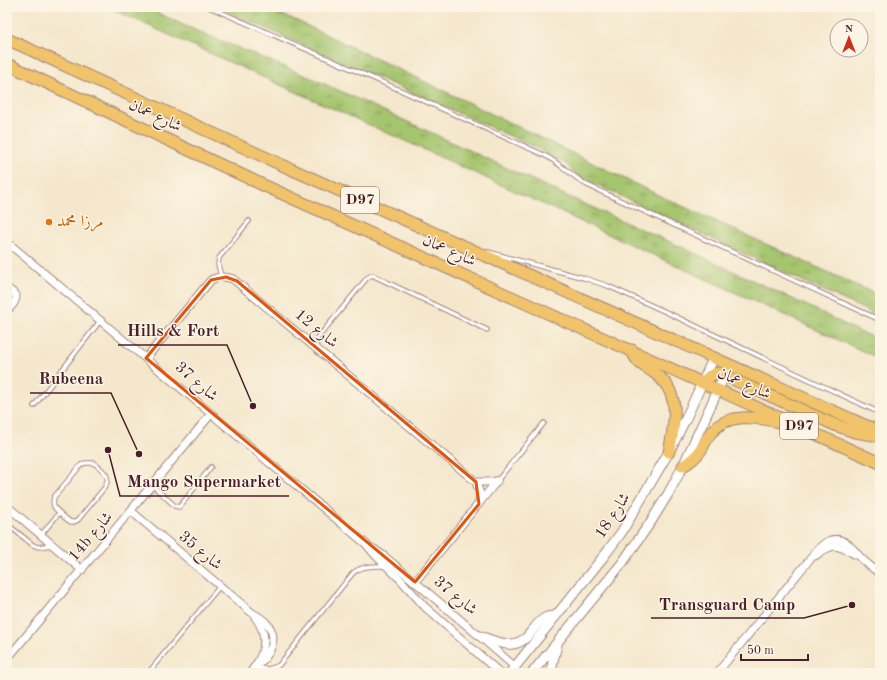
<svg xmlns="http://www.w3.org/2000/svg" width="887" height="680" font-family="'Old Standard TT',Amiri,serif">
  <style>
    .grass { fill: url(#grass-tufts); stroke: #78724c }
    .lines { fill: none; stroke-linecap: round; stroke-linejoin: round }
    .service-casing { stroke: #9f837c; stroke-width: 5.5 }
    .minor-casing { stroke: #9f837c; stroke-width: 9 }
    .tertiary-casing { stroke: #9f837c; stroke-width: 11 }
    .primary-casing { stroke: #9f837c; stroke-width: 13 }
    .service { stroke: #fff; stroke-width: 3.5 }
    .minor { stroke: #fff; stroke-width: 7 }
    .tertiary { stroke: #fff; stroke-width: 9 }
    .primary { stroke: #f1c36a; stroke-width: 11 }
    .marked { fill: none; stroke: #e0560e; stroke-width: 3; stroke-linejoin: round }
    .food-dot { fill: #e8710a; stroke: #fcf5e5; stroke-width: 1.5 }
    .labels { text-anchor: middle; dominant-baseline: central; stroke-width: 3; stroke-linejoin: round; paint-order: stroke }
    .shield { fill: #fcf5e5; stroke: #7f5f63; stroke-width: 1 }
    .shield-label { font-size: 15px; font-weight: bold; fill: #4a1f2b }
    .street-label { font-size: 16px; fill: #4a1f2b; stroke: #fcf5e5 }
    .food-label { font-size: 16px; fill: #c56008; stroke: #fcf5e5; text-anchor: start }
    .leader { fill: none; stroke: #4a1f2b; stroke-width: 1.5 }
    .callout-dot { fill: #4a1f2b; stroke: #fcf5e5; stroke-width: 1.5 }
    .callout-label { font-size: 17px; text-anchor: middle; font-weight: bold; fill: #4a1f2b; stroke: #fcf5e5; stroke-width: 3; stroke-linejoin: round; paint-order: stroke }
  </style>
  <defs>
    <pattern id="grass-tufts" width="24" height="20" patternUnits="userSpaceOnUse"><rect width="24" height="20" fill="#a5c56e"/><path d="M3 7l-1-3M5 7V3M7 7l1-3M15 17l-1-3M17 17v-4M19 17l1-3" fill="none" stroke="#889f5b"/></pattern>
  </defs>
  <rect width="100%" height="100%" fill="#fcf5e5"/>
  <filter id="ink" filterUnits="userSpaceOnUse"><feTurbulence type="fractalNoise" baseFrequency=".025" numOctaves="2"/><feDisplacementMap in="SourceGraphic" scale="8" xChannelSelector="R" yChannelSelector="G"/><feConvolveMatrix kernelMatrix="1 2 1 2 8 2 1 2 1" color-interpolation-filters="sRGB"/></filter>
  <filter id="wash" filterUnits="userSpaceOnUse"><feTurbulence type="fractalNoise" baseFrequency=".012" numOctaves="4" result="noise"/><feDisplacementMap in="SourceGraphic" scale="16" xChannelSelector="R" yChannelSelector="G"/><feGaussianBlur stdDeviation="0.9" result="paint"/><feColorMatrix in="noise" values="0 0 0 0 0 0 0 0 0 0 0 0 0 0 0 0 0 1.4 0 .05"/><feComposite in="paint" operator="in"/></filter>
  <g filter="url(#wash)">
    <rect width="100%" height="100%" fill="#f4e7cc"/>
    <g class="grass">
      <polygon points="107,7 146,7 183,25 316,80 421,128 571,198 688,250 812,308 860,332 880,340 880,359 414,145"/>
      <polygon points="217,7 263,7 295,20 463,100 658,195 880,296 880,317 576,175 566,164 531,145"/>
    </g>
  </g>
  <g filter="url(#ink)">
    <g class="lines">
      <defs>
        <g id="service">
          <path d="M209,7L400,90L544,155C560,163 572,176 587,185L880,320"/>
          <polyline points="488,252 584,278 608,286 666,312 880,413"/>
          <polyline points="221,277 218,264 219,258 249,221"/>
          <polyline points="312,345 367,278 372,275 487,330"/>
          <polyline points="34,406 100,321"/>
          <path d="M85,463H94C102,470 112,475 105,487L78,520L74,522H71C67,520 64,517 61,514C54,508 52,506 54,497L81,465Z"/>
          <polyline points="497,481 544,423"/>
          <polyline points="152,485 175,506 179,507 181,505 211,467"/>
          <polyline points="7,524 33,545 38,547 52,545"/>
          <polyline points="41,535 59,513"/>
          <path d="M256,668C264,669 271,670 279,665L353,573C363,565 374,566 386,566"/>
          <polyline points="148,673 220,586"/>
        </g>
        <g id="minor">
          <polyline points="7,242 366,544 376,556 400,579 425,607 500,673"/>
          <path d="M7,288L16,295C17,302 11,306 7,311"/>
          <path d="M146,358L211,280C218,276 225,276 233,279L476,482L480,494L479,504"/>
          <polyline points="476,482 490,482 497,481"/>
          <polyline points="7,506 82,570"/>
          <path d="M131,511L251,612C257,616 264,619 268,625C280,641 267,659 254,668"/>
          <path d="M374,549L384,556C428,593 472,629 515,667"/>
          <path d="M815,556C832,544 835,543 854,554"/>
          <polyline points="415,582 497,481"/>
          <polyline points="7,659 211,414"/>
          <path d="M250,673C265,655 270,636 255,617"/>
          <path d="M717,673L810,559C819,546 832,532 848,544C853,548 856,553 861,558C867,564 874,569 880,574"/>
        </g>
        <g id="tertiary">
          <path d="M480,636C490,640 502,645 513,644C531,641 533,623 547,617C550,616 553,616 556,616"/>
          <polyline points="510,673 604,556 621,533 669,452 686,418 714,357"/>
          <polyline points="532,673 623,562 652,520 668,494 683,466 727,370"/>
          <path d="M552,673C551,664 555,654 557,645"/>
        </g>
        <g id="primary">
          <polyline points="7,39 282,165 880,432"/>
          <polyline points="7,64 263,185 880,463"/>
          <path d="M632,350C636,363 643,365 653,372C682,391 675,423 669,452"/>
          <path d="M703,383C708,377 711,374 719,373L835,425L855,432L880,436"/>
          <path d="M683,466C690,462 696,457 701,450C704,445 706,439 710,434C726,412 756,417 779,422"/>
        </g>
      </defs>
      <use href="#service" class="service-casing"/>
      <use href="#minor" class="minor-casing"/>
      <use href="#tertiary" class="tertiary-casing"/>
      <use href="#primary" class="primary-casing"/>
      <use href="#service" class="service"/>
      <use href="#minor" class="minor"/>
      <use href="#tertiary" class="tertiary"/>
      <use href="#primary" class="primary"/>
    </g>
  </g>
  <path class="marked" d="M226,277L237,281L476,482L479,504L415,582L146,358L211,280Z"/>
  <circle class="food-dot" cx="49" cy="222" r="4"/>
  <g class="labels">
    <g class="shield">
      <rect x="341" y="187" width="38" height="26" rx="3"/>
      <rect x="780" y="413" width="38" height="26" rx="3"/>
    </g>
    <g class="shield-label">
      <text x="360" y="200">D97</text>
      <text x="799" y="426">D97</text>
    </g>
    <g class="street-label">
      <text transform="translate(155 116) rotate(25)">شارع عمان</text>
      <text transform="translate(449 251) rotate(24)">شارع عمان</text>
      <text transform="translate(316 329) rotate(40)">شارع 12</text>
      <text transform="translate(196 382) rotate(41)">شارع 37</text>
      <text transform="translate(744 384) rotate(24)">شارع عمان</text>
      <text transform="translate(613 516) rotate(-57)">شارع 18</text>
      <text transform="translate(91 537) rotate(-50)">14b شارع</text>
      <text transform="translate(200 551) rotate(40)">شارع 35</text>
      <text transform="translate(455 596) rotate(40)">شارع 37</text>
    </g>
    <g class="food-label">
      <text x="57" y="222">مرزا محمد</text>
    </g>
  </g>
  <path class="leader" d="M253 406L227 345H118M139 454L111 393H30M108 450L120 496H289M852 605L804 618H651"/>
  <g class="callout-dot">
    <circle cx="253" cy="406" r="4"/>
    <circle cx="139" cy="454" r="4"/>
    <circle cx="108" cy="450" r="4"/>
    <circle cx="852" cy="605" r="4"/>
  </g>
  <g class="callout-label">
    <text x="173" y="336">Hills &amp; Fort</text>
    <text x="71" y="384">Rubeena</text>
    <text x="204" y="487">Mango Supermarket</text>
    <text x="727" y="610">Transguard Camp</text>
  </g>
  <rect width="887" height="680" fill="none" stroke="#fcf5e5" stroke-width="24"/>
  <g transform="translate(849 38)"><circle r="19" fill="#fcf5e5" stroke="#b59f9b"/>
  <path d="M0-3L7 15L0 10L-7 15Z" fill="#c8321e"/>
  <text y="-6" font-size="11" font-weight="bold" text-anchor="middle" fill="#4a1f2b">N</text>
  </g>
  <path d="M741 654v6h67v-6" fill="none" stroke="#4a1f2b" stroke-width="2"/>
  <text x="747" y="654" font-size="12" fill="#4a1f2b" stroke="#fcf5e5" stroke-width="3" paint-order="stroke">50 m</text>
</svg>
